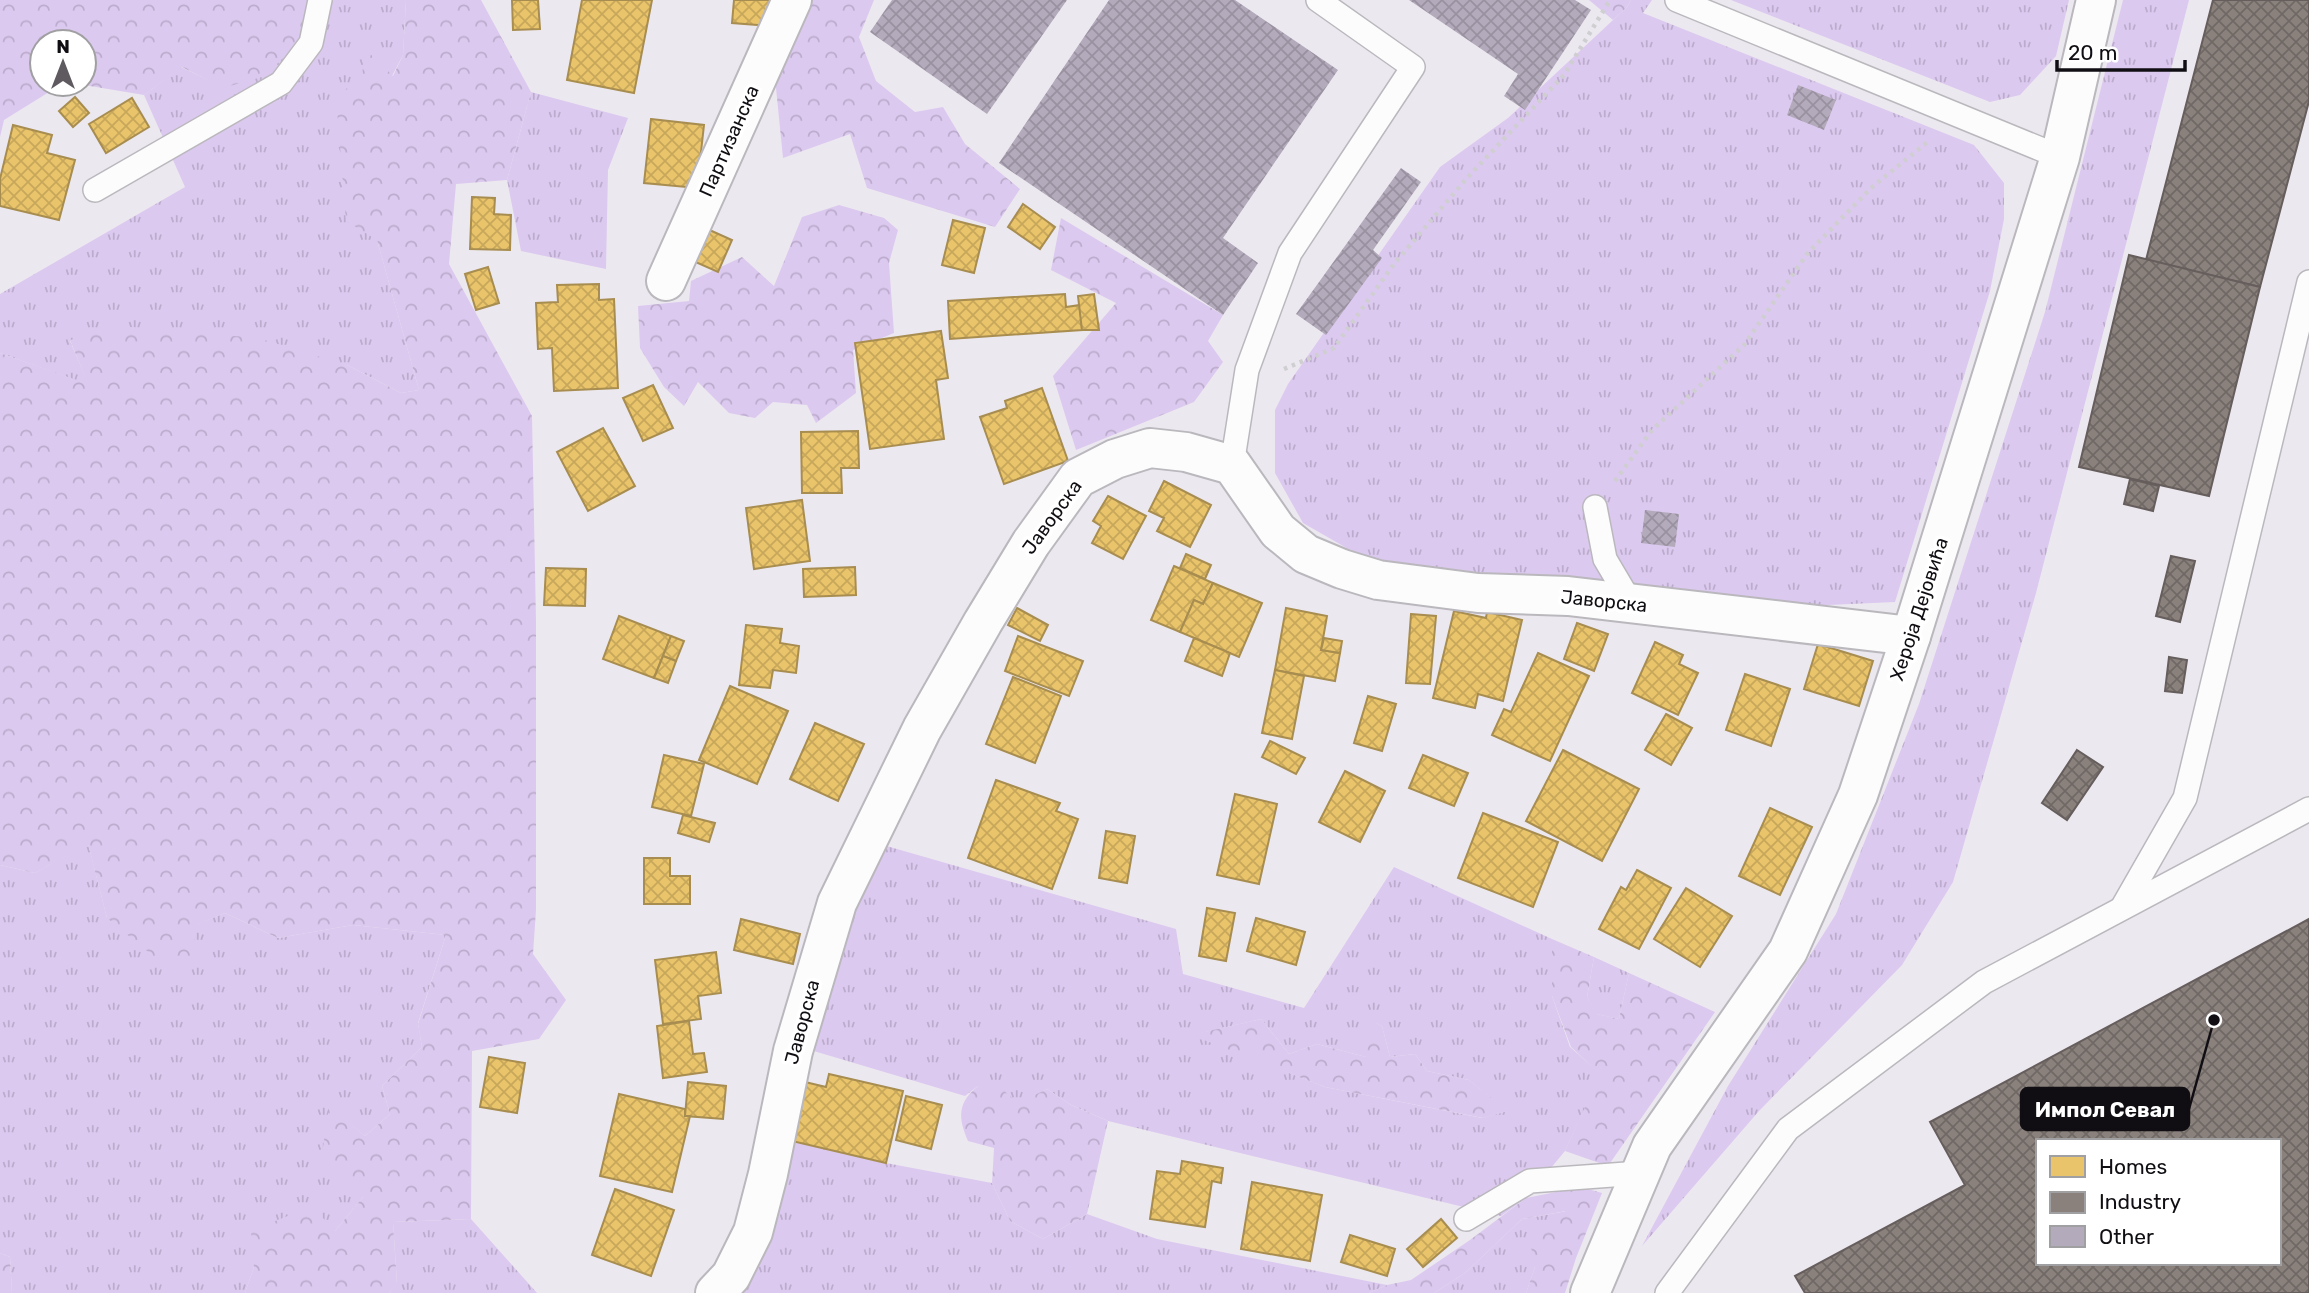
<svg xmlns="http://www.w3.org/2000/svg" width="2309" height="1293" font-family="Rubik,sans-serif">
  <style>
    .grass { fill: url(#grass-tufts); fill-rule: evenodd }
    .forest { fill: url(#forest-crowns) }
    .homes { fill: url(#homes-cross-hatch); stroke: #a88d50; stroke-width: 2 }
    .industry { fill: url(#industry-cross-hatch); stroke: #665e5c; stroke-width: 2; fill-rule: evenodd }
    .building { fill: url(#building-cross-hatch) }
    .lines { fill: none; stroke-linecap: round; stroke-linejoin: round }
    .service-casing { stroke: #bab8bd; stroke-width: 26 }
    .minor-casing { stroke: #bab8bd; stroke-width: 42 }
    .tertiary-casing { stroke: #bab8bd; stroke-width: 42 }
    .path { stroke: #cfced1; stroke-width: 4.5; stroke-dasharray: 3.5 5; stroke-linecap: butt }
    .service { stroke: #fcfcfd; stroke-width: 23 }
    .minor { stroke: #fcfcfd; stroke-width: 38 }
    .tertiary { stroke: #fcfcfd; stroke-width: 38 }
    .labels { text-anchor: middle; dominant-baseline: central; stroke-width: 7; stroke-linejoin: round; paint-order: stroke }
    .street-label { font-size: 19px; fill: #110e13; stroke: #fff }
    .leader { fill: none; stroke: #110e13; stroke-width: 2.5 }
    .callout-dot { fill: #110e13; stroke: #fff; stroke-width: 2.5 }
    .callout { fill: #110e13; stroke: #110e13; stroke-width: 2.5 }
    .callout-label { font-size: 21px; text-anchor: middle; font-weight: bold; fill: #fff }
  </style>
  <defs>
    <pattern id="grass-tufts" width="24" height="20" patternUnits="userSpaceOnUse" patternTransform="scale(1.75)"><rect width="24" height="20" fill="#dcc9ef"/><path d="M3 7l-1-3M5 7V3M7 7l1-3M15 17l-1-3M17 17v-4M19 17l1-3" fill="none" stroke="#bcabcc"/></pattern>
    <pattern id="forest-crowns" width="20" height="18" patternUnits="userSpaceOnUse" patternTransform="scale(1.75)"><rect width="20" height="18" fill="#dcc9ef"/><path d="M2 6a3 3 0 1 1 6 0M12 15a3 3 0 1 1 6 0" fill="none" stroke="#bcabcc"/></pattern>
    <pattern id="homes-cross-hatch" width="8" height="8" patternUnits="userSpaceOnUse" patternTransform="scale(1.75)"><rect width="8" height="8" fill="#e9c46a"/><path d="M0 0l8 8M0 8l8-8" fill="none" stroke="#c7a75b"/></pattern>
    <pattern id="industry-cross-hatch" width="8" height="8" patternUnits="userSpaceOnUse" patternTransform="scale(1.75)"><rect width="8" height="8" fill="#8a817c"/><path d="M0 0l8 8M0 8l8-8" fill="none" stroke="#6f6864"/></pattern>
    <pattern id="building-cross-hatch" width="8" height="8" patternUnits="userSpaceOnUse" patternTransform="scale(1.75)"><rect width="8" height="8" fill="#b3aabb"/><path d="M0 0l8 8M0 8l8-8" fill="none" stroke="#9991a0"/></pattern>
  </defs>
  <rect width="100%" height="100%" fill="#ece8f0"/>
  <g class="grass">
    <polygon points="320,0 406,0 403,55 392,76 377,240 419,390 401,393 347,365 70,341 89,385 0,353 0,294 185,187 144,95 181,67 223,87"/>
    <polygon points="1631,0 1652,0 1643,13 1974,145 2004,183 2004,219 1990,291 1895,602 1763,608 1364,558 1303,523 1275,473 1275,410 1288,384 1440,167 1508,118 1627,7"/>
    <polygon points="1731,0 2069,0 2056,56 2020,95 1990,102"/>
    <polygon points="2123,0 2189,0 2036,593 1953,882 1902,965 1759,1111 1642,1246 1728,1086 1836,914 1919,704 2045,312"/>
    <polygon points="531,92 628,118 608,170 606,269 521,251 507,180"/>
    <polygon points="88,843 107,918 197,924 225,913 278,938 353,925 446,935 418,1023 422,1047 382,1086 390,1114 365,1136 329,1107 363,1197 335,1231 254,1267 245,1293 12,1293 10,1257 0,1253 0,865 35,873"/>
    <path d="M876,843L1176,929L1183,974L1304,1008L1394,867L1552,939V996L1570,1047L1601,1074L1565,1151L1526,1198L1501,1216L1108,1121L1071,1105L1047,1089L1018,1104L978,1086L965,1096L807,1049ZM1261,1019L1289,1054L1317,1044L1366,1057V1019L1382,1026L1390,1057L1415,1054L1427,1071L1469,1080L1507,1111L1482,1118L1325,1087L1193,1035Z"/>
    <polygon points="1594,957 1629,973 1619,1019 1596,1014 1587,997"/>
    <polygon points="792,1141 886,1163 992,1183 1010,1221 1043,1239 1087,1214 1157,1239 1387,1285 1369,1293 734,1293"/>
    <polygon points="1567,1211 1535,1267 1526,1293 1434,1293 1465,1273 1522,1219"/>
    <polygon points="471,1219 537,1293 389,1293 397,1283 393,1222"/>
  </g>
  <g class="forest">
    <polygon points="0,0 320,0 301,40 265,76 223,88 182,67 144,95 78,84 84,84 84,42 42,42 42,84 62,84 4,120 0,137"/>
    <polygon points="406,0 481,0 531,92 507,180 456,184 449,264 532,416 536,621 536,910 533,954 566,1000 539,1039 472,1051 471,1219 393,1222 397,1284 389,1293 245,1293 254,1267 251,1231 312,1206 335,1231 363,1197 321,1161 329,1106 365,1136 390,1114 382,1086 422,1047 418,1024 446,935 353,925 278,938 225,913 198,924 191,957 163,964 107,918 88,844 35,873 0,865 0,353 88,384 70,340 127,327 258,338 347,365 401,393 419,390 377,240 346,221 336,97 362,76 365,49 393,76 403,55"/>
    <polygon points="809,0 874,0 859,37 876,81 915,112 943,107 965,144 1020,189 995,227 867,188 850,134 783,158 773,58"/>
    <polygon points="1589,0 1631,0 1627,7 1613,20"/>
    <polygon points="839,205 884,218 898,230 889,263 894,333 853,350 856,393 816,423 807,405 773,402 755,418 729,413 698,382 684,406 664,387 640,348 638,306 689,301 691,281 742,257 774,286 802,217"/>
    <polygon points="1061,218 1223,315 1208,341 1223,362 1194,402 1076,450 1053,376 1116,303 1051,270"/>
    <polygon points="1552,939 1594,957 1587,997 1597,1014 1619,1019 1629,973 1715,1012 1608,1166 1565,1151 1600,1074 1571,1047 1552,996"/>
    <polygon points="1366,1018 1382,1026 1390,1057 1415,1054 1427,1071 1469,1080 1508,1111 1483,1118 1325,1087 1191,1035 1261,1019 1289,1054 1317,1044 1366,1057"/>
    <path d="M978,1086L1000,1087L1018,1103L1047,1089L1071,1105L1108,1121L1087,1214L1043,1239L1010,1221L992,1183L994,1148L968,1141C958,1118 957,1103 978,1086Z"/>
    <polygon points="1581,1187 1602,1193 1576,1258 1565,1293 1526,1293 1535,1267 1530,1242 1566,1211 1522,1219 1465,1273 1434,1293 1369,1293 1387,1285 1411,1280 1470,1240 1526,1198"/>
    <polygon points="0,1253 10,1257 12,1293 0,1293"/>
  </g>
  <g class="homes">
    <polygon points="512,0 538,0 540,29 513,30"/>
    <polygon points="582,0 652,0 634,93 567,80"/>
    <polygon points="734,0 772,0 769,26 732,23"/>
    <polygon points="75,97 89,113 73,127 59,111"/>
    <polygon points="132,98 149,127 106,153 89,124"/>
    <polygon points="651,119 704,125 697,188 644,183"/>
    <polygon points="13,125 52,135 47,153 75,160 59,220 0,206 0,179"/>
    <polygon points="472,197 495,198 494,214 511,215 510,250 470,249"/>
    <polygon points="1023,204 1055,227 1040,249 1008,227"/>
    <polygon points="953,220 985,228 974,273 942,265"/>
    <polygon points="705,228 732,240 718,272 691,260"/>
    <polygon points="488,267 499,303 476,310 465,274"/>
    <polygon points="599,284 599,300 614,299 618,388 554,391 552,348 538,349 536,303 558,302 557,285"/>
    <polygon points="1065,294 1066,307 1080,305 1082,330 950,339 948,301"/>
    <polygon points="1094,294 1099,330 1082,330 1078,296"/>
    <polygon points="941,331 948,378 936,380 944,439 870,449 855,343"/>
    <polygon points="653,385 673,428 643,441 623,398"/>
    <polygon points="1042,388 1068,461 1004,484 980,417 1007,408 1005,401"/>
    <polygon points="603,428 635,486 588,511 557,452"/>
    <polygon points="858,431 859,468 841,468 842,493 802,493 801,432"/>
    <polygon points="1164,481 1211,505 1190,547 1157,531 1164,518 1149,511"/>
    <polygon points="1108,496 1146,516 1123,559 1092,543 1101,526 1093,521"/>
    <polygon points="802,500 810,561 754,569 746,508"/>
    <polygon points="1186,554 1211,565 1205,579 1180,568"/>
    <polygon points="1174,566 1213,583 1203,604 1194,600 1180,632 1151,620"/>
    <polygon points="855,567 856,595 804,597 803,569"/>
    <polygon points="546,568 586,569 585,606 544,605"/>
    <polygon points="1213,583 1262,603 1239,657 1180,632 1194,600 1203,604"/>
    <polygon points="1017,608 1048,625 1040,641 1008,625"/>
    <polygon points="1286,608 1327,616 1321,650 1340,653 1335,681 1275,670"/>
    <polygon points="1454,611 1486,618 1487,612 1522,620 1503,701 1478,694 1475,708 1433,698"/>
    <polygon points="1411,614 1436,616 1430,684 1406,683"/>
    <polygon points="619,616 671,636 654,678 603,659"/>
    <polygon points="1577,623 1608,634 1594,671 1564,659"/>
    <polygon points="746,625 782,629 780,643 799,646 796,673 773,670 770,688 739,685"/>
    <polygon points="671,636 684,641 676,661 663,656"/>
    <polygon points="1018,636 1083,661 1069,696 1005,671"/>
    <polygon points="1194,638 1230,653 1222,676 1185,661"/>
    <polygon points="1324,638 1342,641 1340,653 1321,650"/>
    <polygon points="1655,642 1683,655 1679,664 1698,673 1678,715 1632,693"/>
    <polygon points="1818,644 1873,661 1859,706 1804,689"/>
    <polygon points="1538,653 1589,676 1550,761 1492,735 1504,709 1511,712"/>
    <polygon points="663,656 676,661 668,683 654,678"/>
    <polygon points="1275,670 1304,676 1292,739 1262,733"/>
    <polygon points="1745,674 1790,689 1771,746 1726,730"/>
    <polygon points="1013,677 1061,696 1035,763 986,744"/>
    <polygon points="730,686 788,711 757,784 699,760"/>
    <polygon points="1368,696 1396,704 1382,751 1354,743"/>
    <polygon points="1666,714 1692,728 1671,765 1645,750"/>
    <polygon points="815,723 864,744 838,801 790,779"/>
    <polygon points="1270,741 1305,758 1296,774 1262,757"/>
    <polygon points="1563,750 1639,789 1602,861 1526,821"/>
    <polygon points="664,755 704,764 691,816 652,807"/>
    <polygon points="1423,755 1468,773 1454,806 1409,788"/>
    <polygon points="1345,771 1385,791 1360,842 1319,822"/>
    <polygon points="996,780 1060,803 1056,811 1078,819 1052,889 968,858"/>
    <polygon points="1235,794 1277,804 1259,884 1217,875"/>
    <polygon points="1770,808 1812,827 1780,895 1739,876"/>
    <polygon points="1483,813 1558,842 1533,907 1458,878"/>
    <polygon points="683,815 715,823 709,842 678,833"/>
    <polygon points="1106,831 1135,836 1127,883 1099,878"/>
    <polygon points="644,858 670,858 670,876 690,876 690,904 644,904"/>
    <polygon points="1637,870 1671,888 1639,949 1599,929 1621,887 1626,890"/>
    <polygon points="1686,888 1732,916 1700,967 1654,939"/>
    <polygon points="1207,908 1235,913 1226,961 1199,956"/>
    <polygon points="1256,918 1305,932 1296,965 1247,951"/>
    <polygon points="741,919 800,934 793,964 734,950"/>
    <polygon points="716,952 721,993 698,996 701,1019 663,1024 655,960"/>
    <polygon points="689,1021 693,1054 704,1053 707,1072 663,1078 657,1026"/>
    <polygon points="489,1057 525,1063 517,1113 480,1107"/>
    <polygon points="829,1074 903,1091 886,1163 792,1141 805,1082 826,1087"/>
    <polygon points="688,1082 726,1086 723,1119 685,1116"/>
    <polygon points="619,1094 685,1109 685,1116 690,1116 672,1192 600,1176"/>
    <polygon points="906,1096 942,1105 931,1149 896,1140"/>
    <polygon points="1182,1161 1223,1168 1221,1183 1212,1181 1205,1227 1150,1219 1157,1171 1180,1174"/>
    <polygon points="1252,1182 1322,1195 1310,1261 1241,1249"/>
    <polygon points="615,1189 674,1210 651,1276 592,1255"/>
    <polygon points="1441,1219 1457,1238 1423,1267 1407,1249"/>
    <polygon points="1350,1235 1395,1249 1387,1276 1341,1262"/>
  </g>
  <g class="industry">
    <polygon points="2213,0 2309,0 2309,101 2260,287 2146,260"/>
    <polygon points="2129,255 2260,287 2209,496 2079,467"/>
    <polygon points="2130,479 2159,486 2153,511 2124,504"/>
    <polygon points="2171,556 2195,561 2180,622 2156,616"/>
    <polygon points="2169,657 2187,660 2182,693 2165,691"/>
    <polygon points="2077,750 2103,767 2067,820 2042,803"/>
    <path d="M2309,919V1293H1805L1795,1276L1965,1185L1930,1122ZM2038,1141H2279V1263H2038Z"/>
  </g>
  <g class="building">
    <polygon points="892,0 1067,0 987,114 870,32"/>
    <polygon points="1109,0 1235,0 1338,70 1223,238 1258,263 1223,315 999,163"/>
    <polygon points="1409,0 1575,0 1591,10 1525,110 1504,96 1518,74"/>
    <polygon points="1798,85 1836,100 1824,130 1787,115"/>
    <polygon points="1401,168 1421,182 1373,250 1382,258 1326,335 1296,314"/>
    <polygon points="1645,510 1679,514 1675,547 1641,543"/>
  </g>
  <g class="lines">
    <defs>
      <g id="service">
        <polyline points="1677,0 2060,157"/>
        <polyline points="95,190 281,83 311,43 320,0"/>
        <polyline points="1232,465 1247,370 1290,253 1413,67 1318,0"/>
        <polyline points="1595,507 1605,559 1631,603"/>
        <polyline points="2122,908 2185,798 2309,282"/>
        <polyline points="1466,1219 1530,1181 1640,1173"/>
        <polyline points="1667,1293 1788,1129 1984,982 2309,809"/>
      </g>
      <polyline id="minor" points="666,281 792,0"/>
      <g id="tertiary">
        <polyline points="715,1293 731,1276 753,1232 768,1174 793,1051 837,903 922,729 983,622 1031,543 1078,478 1115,459 1150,448 1186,452 1232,465 1278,531 1306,554 1342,569 1378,580 1478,593 1568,596 1911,636"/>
        <polyline points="1590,1293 1652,1146 1788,951 1858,795 1911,636 2060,157 2096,0"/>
      </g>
    </defs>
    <use href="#service" class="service-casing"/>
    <use href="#minor" class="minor-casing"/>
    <use href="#tertiary" class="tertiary-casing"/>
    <g class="path">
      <polyline points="1284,369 1334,348 1394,264 1467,178 1564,75 1610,0"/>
      <polyline points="1615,481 1652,430 1744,345 1807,254 1871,188 1930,140"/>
    </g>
    <use href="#service" class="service"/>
    <use href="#minor" class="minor"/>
    <use href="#tertiary" class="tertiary"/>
  </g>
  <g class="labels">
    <g class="street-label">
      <text transform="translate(729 141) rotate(-66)">Партизанска</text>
      <text transform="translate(1052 517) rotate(-54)">Јаворска</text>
      <text transform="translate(1604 601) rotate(6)">Јаворска</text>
      <text transform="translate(1919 609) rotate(-72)">Хероја Дејовића</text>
      <text transform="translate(802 1022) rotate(-75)">Јаворска</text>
    </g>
  </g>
  <path class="leader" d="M2214 1020L2189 1109"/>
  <circle class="callout-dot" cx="2214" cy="1020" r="7"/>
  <rect class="callout" x="2021" y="1088" width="168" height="42" rx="7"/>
  <g class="callout-label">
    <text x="2105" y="1117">Импол Севал</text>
  </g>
  <rect x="2036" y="1139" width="245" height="126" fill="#ffffff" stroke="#a09fa1" stroke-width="2"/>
  <rect x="2050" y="1156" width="35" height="21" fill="#e9c46a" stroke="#a09fa1" stroke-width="2"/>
  <text x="2099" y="1174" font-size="21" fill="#110e13">Homes</text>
  <rect x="2050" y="1192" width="35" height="21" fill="#8a817c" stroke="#a09fa1" stroke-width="2"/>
  <text x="2099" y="1209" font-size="21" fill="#110e13">Industry</text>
  <rect x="2050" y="1226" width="35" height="21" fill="#b3aabb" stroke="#a09fa1" stroke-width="2"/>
  <text x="2099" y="1244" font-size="21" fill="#110e13">Other</text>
  <g transform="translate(63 63)"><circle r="33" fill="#ffffff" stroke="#a09fa1" stroke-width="2"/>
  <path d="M0-5L12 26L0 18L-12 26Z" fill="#5e5a60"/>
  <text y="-10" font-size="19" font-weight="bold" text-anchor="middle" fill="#110e13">N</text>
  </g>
  <path d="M2057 60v10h128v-10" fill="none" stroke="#110e13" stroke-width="3.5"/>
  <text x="2068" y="60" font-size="21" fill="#110e13" stroke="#ffffff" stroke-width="5" paint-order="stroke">20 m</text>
</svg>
